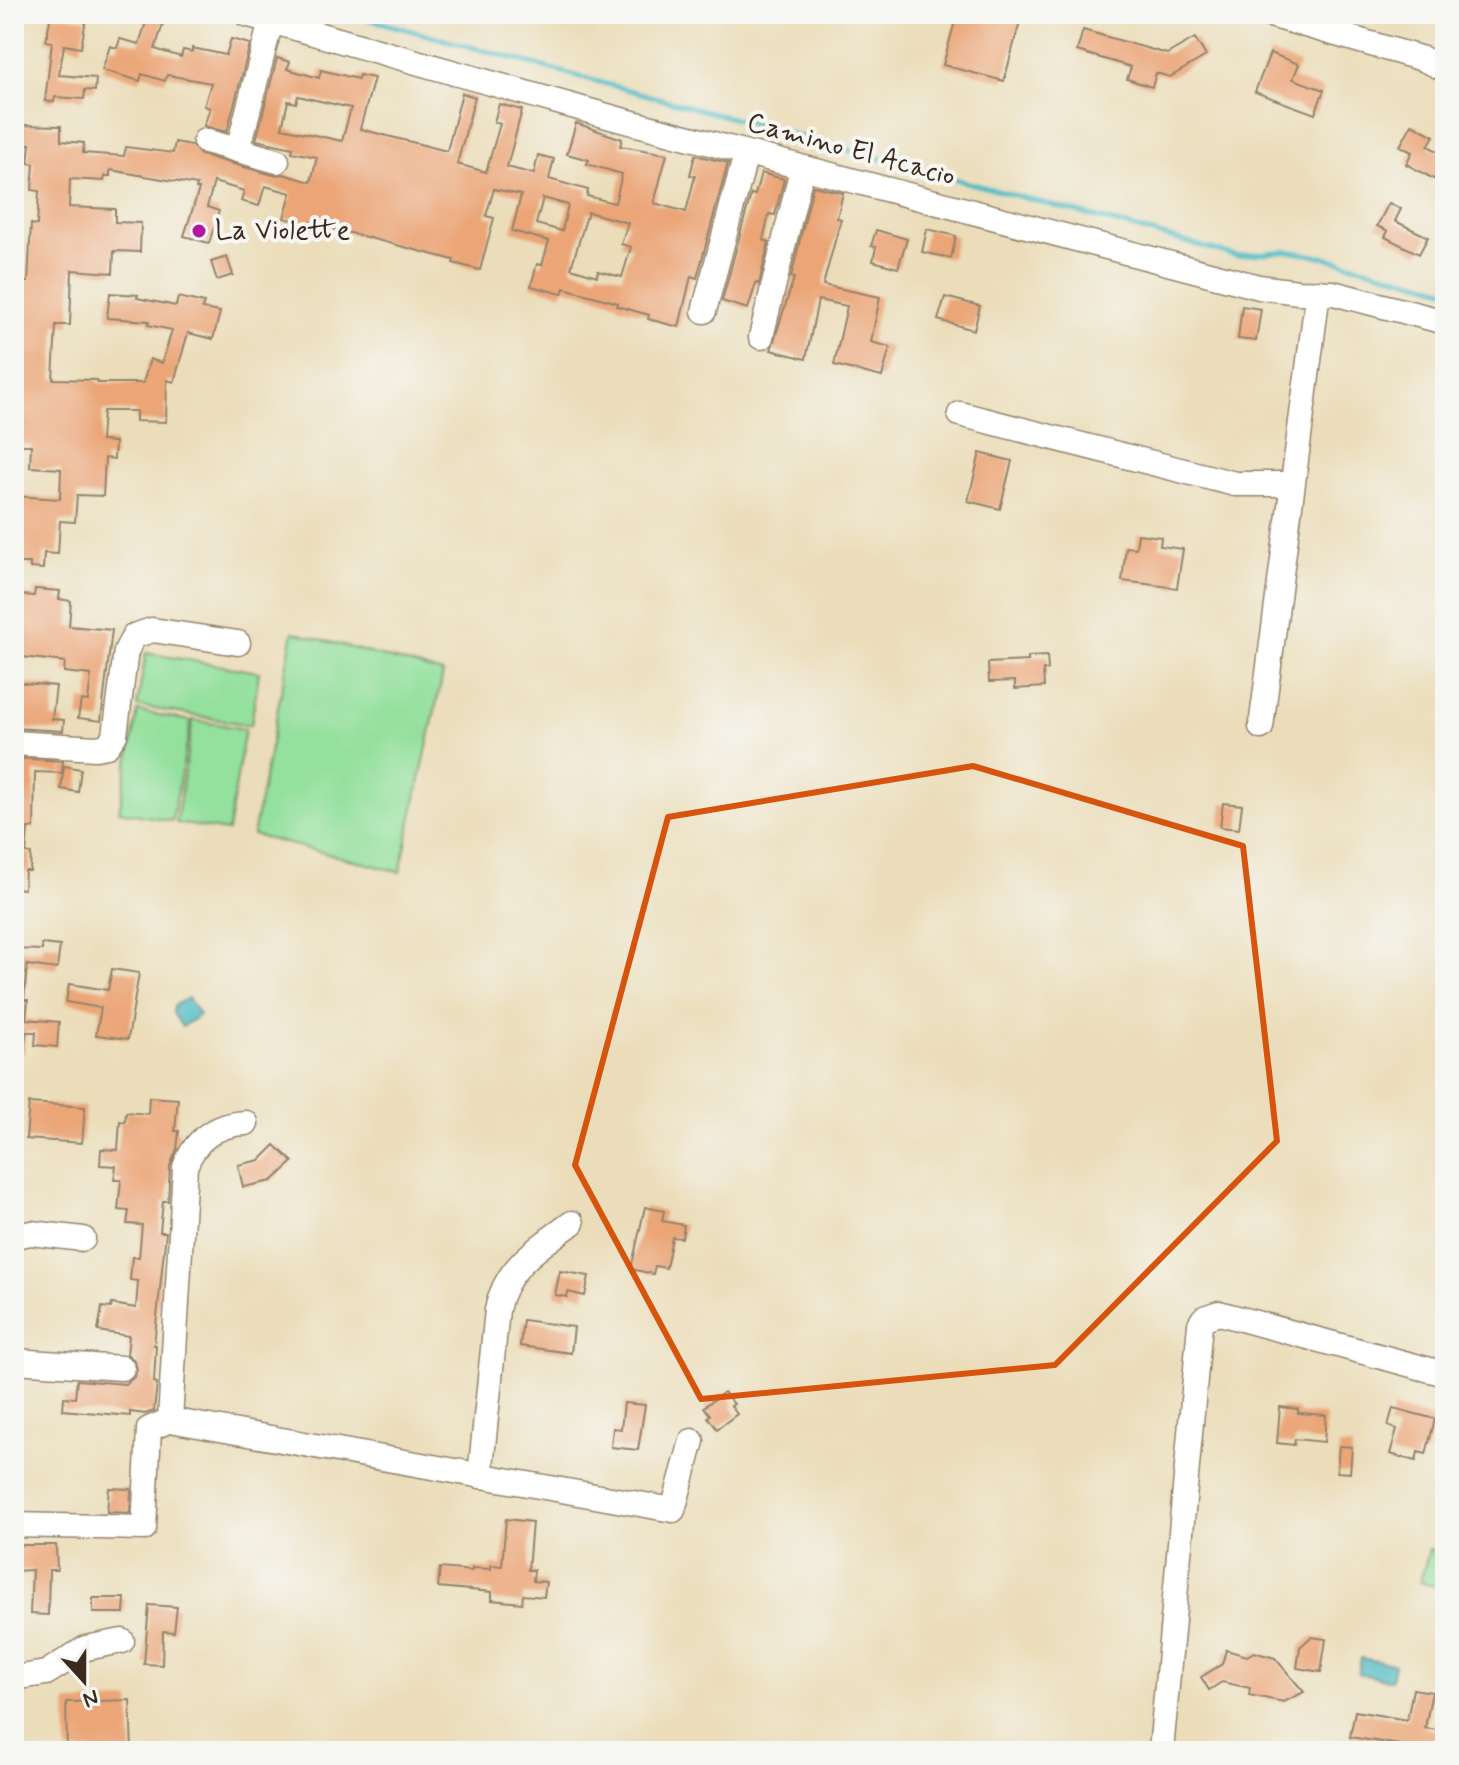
<svg xmlns="http://www.w3.org/2000/svg" width="1459" height="1765" font-family="Mynerve,sans-serif">
  <style>
    .green { fill: #94e09d; stroke: #68855e; stroke-width: 2 }
    .water { fill: #4cbac3; stroke: #447270; stroke-width: 2 }
    .lines { fill: none; stroke-linecap: round; stroke-linejoin: round }
    .stream { stroke: #4cbac3; stroke-width: 5 }
    .building { fill: #eba577; fill-rule: evenodd }
    .minor-casing { stroke: #93846c; stroke-width: 27 }
    .minor { stroke: #fff; stroke-width: 24 }
    .marked { fill: none; stroke: #d7540e; stroke-width: 6; stroke-linejoin: round }
    .poi-dot { fill: #b5179e; stroke: #f6f6f2; stroke-width: 3 }
    .labels { text-anchor: middle; dominant-baseline: central; stroke-width: 8; stroke-linejoin: round; paint-order: stroke }
    .street-label { font-size: 28px; fill: #3b2a1e; stroke: #f6f6f2 }
    .poi-label { font-size: 28px; fill: #3b2a1e; stroke: #f6f6f2; text-anchor: start }
  </style>
  <rect width="100%" height="100%" fill="#f6f6f2"/>
  <filter id="ink" filterUnits="userSpaceOnUse"><feTurbulence type="fractalNoise" baseFrequency=".0125" numOctaves="2"/><feDisplacementMap in="SourceGraphic" scale="16" xChannelSelector="R" yChannelSelector="G"/><feConvolveMatrix kernelMatrix="1 2 1 2 8 2 1 2 1" color-interpolation-filters="sRGB"/></filter>
  <filter id="wash" filterUnits="userSpaceOnUse"><feTurbulence type="fractalNoise" baseFrequency=".006" numOctaves="4" result="noise"/><feDisplacementMap in="SourceGraphic" scale="32" xChannelSelector="R" yChannelSelector="G"/><feGaussianBlur stdDeviation="1.8" result="paint"/><feColorMatrix in="noise" values="0 0 0 0 0 0 0 0 0 0 0 0 0 0 0 0 0 1.4 0 .05"/><feComposite in="paint" operator="in"/></filter>
  <g filter="url(#wash)">
    <rect width="100%" height="100%" fill="#ebddb9"/>
    <g class="green">
      <polygon points="293,632 443,673 400,872 253,835"/>
      <polygon points="146,653 259,672 251,725 137,706"/>
      <polygon points="138,711 191,721 172,821 119,811"/>
      <polygon points="193,720 245,729 228,831 176,823"/>
      <polygon points="1429,1550 1445,1555 1445,1589 1420,1582"/>
    </g>
    <g class="water">
      <polygon points="188,998 199,1015 182,1027 173,1013 174,1006"/>
      <polygon points="1361,1658 1394,1664 1391,1680 1358,1674"/>
    </g>
    <g class="lines">
      <polyline class="stream" points="350,14 1237,256 1287,251 1323,257 1445,289"/>
    </g>
    <g id="blocks">
      <g class="building">
        <polygon points="51,14 86,19 81,48 64,45 59,75 96,78 95,91 85,90 84,99 55,97 54,102 45,101 52,42 46,41"/>
        <polygon points="957,14 1022,14 1004,81 943,65"/>
        <polygon points="148,16 164,21 155,49 181,57 183,50 192,52 192,48 226,55 231,39 250,44 227,132 204,126 210,108 204,106 211,83 167,75 165,81 142,74 140,81 102,70 110,46 117,48 120,39 139,44"/>
        <polygon points="1083,30 1167,54 1195,38 1206,56 1170,77 1156,73 1152,87 1127,79 1131,67 1077,51"/>
        <polygon points="1270,53 1299,64 1293,79 1324,90 1315,114 1255,92"/>
        <path d="M277,58L290,62L287,69L319,78L321,70L358,79L359,75L374,78L360,129L447,151L462,93L475,97L457,164L486,172L500,124L494,122L499,104L522,110L507,167L534,174L538,155L554,159L549,179L588,190L587,196L610,202L615,203L622,174L587,164L589,160L567,154L576,123L622,139L620,146L667,154L654,203L686,212L695,176L690,175L695,155L728,163L697,278L691,276L679,327L648,319L649,315L617,306L618,303L564,288L562,294L531,286L537,264L542,265L549,241L512,231L521,195L494,189L486,216L494,218L480,270L453,263L454,260L308,222V224L284,218L291,193L265,186L259,206L241,201L244,191L214,182L207,207L219,211L209,243L184,236L199,189H196L197,185L110,170V176H105L104,181L70,179L69,207L115,209V222L141,223L140,252L114,251L113,273L72,270L70,325H56L53,379L97,380V383H143L150,359L162,363L172,330L148,325L149,321L107,318L110,293L138,295L137,298L176,306L178,297L204,303L202,309L220,312L213,339L188,333L174,382L167,380L166,422L136,421V411H103L101,441L115,442L114,459L105,458L103,496L77,495L75,522L60,521L58,554L44,553L43,569L30,568V563H14V496L60,499L61,469L30,467L31,445H14V383H21L25,301H14V282H28L31,224L37,225L39,191L32,190L34,164L28,163L30,144H20V125L61,126V141L84,143L83,153L124,156L126,147L173,153L175,142L191,145L201,155L273,175L283,174L311,182L317,157L292,152L293,148L256,140ZM298,96L351,108L342,141L282,128L288,101L296,103ZM543,198L568,205L562,231L536,224ZM588,212L628,223L621,244L631,247L622,277L598,271L597,276L571,268Z"/>
        <polygon points="1412,124 1434,136 1428,146 1445,155 1445,185 1406,164 1412,152 1400,146"/>
        <polygon points="761,173 784,179 775,215 769,214 763,240 769,242 759,284 756,283 748,309 722,301 751,194 755,195"/>
        <polygon points="813,186 843,193 837,218 841,219 823,285 880,297 871,342 890,347 882,377 834,365 847,306 818,300 806,359 771,350 794,278 791,277"/>
        <polygon points="1389,203 1401,209 1395,221 1428,237 1419,254 1385,237 1388,231 1377,226"/>
        <polygon points="927,229 956,236 951,258 922,252"/>
        <polygon points="876,230 907,239 898,268 873,261 876,247 871,246"/>
        <polygon points="227,257 233,275 217,280 211,262"/>
        <polygon points="945,297 980,306 974,330 938,320"/>
        <polygon points="1242,306 1261,309 1256,341 1238,339"/>
        <polygon points="980,453 1012,461 1000,509 968,501"/>
        <polygon points="1138,534 1161,537 1160,546 1183,549 1177,588 1122,581 1126,547 1136,548"/>
        <polygon points="35,589 60,591 59,599 71,601 69,626 112,630 101,721 78,718 81,700 88,701 91,675 64,672 65,662 14,656 14,604 21,605 22,595 34,596"/>
        <polygon points="1047,656 1048,670 1043,670 1044,687 1015,689 1015,681 989,682 988,663 1028,661 1028,657"/>
        <polygon points="14,682 56,686 52,719 64,720 63,731 14,728"/>
        <polygon points="14,758 63,761 62,773 35,772 34,828 28,828 26,853 31,854 30,871 25,871 24,889 14,888"/>
        <polygon points="64,766 81,769 78,792 61,789"/>
        <polygon points="1223,803 1242,805 1239,829 1220,827"/>
        <polygon points="42,944 60,946 57,969 27,965 24,1000 28,1000 26,1019 59,1022 57,1047 35,1045 36,1032 26,1032 24,1054 14,1054 14,949 42,950"/>
        <polygon points="112,969 139,973 128,1039 96,1035 101,1008 66,1002 69,984 108,990"/>
        <polygon points="149,1097 178,1099 175,1131 179,1131 177,1149 170,1166 168,1201 163,1201 160,1232 166,1232 154,1345 156,1345 154,1382 157,1383 154,1411 145,1414 130,1412 130,1416 63,1410 64,1397 75,1398 77,1380 125,1384 134,1377 137,1370 135,1361 127,1354 129,1336 98,1331 102,1307 111,1308 112,1304 136,1308 138,1281 130,1280 132,1257 139,1257 142,1225 127,1224 129,1211 118,1210 121,1180 114,1180 116,1166 100,1165 101,1149 118,1150 120,1121 125,1122 126,1112 148,1114"/>
        <polygon points="29,1103 85,1107 82,1143 26,1139"/>
        <polygon points="275,1145 293,1162 272,1181 243,1187 238,1165 260,1160"/>
        <polygon points="645,1207 664,1211 662,1221 684,1225 682,1238 672,1237 666,1268 655,1266 653,1274 631,1269"/>
        <polygon points="560,1271 589,1276 585,1296 568,1292 567,1297 555,1295"/>
        <polygon points="523,1320 574,1327 571,1353 520,1346"/>
        <polygon points="724,1392 734,1404 731,1406 737,1414 717,1429 708,1417 710,1415 704,1407"/>
        <polygon points="624,1403 645,1405 638,1450 611,1447 613,1428 621,1429"/>
        <polygon points="1280,1407 1298,1409 1298,1413 1326,1415 1324,1442 1295,1439 1294,1445 1277,1443"/>
        <polygon points="1393,1408 1435,1419 1426,1454 1418,1452 1416,1461 1390,1454 1397,1429 1388,1426"/>
        <polygon points="1339,1446 1352,1447 1350,1473 1337,1472"/>
        <polygon points="109,1488 131,1489 130,1513 107,1512"/>
        <polygon points="506,1519 532,1522 528,1570 534,1570 533,1581 546,1582 544,1597 523,1595 522,1603 492,1600 492,1592 438,1587 440,1568 472,1571 472,1568 491,1569 491,1565 502,1566"/>
        <polygon points="14,1545 56,1545 57,1570 49,1570 48,1615 30,1614 32,1570 14,1571"/>
        <polygon points="93,1598 125,1598 124,1613 93,1613"/>
        <polygon points="149,1605 177,1607 174,1632 163,1631 162,1665 144,1664"/>
        <polygon points="1311,1637 1326,1639 1321,1672 1297,1668 1300,1647"/>
        <polygon points="1226,1650 1247,1656 1254,1652 1275,1658 1304,1692 1284,1702 1249,1695 1250,1688 1222,1682 1209,1690 1201,1677 1222,1664"/>
        <polygon points="1413,1689 1432,1692 1425,1728 1441,1731 1437,1751 1350,1737 1355,1711 1407,1720"/>
        <polygon points="130,1700 132,1751 67,1751 66,1702"/>
      </g>
    </g>
  </g>
  <g filter="url(#ink)">
    <use href="#blocks" fill-opacity="0" stroke="#93846c" stroke-width="2"/>
    <g class="lines">
      <defs>
        <g id="minor">
          <polyline points="246,14 618,119 1259,287 1298,292 1333,293 1445,322"/>
          <polyline points="1267,14 1423,59 1445,69"/>
          <polyline points="205,141 277,161"/>
          <polyline points="238,150 271,21"/>
          <polyline points="704,311 746,154"/>
          <polyline points="761,337 802,169"/>
          <polyline points="960,414 1235,484 1291,484"/>
          <polyline points="1261,727 1318,292"/>
          <polyline points="14,743 96,748 107,746 115,735 126,651 134,636 152,630 238,643"/>
          <polyline points="14,1236 31,1233 83,1239"/>
          <polyline points="14,1361 122,1368"/>
          <polyline points="170,1420 673,1510 692,1441"/>
          <path d="M480,1476L497,1310C505,1267 538,1248 572,1223"/>
          <path d="M14,1525L144,1528L149,1429L170,1420L185,1167C195,1139 216,1124 246,1123"/>
          <polyline points="14,1678 46,1673 86,1648 122,1641"/>
          <polyline points="1161,1751 1200,1324 1204,1318 1219,1313 1445,1374"/>
        </g>
      </defs>
      <use href="#minor" class="minor-casing"/>
      <use href="#minor" class="minor"/>
    </g>
  </g>
  <path class="marked" d="M973,766L1243,846L1277,1141L1055,1365L701,1399L575,1165L668,817Z"/>
  <circle class="poi-dot" cx="199" cy="231" r="8"/>
  <g class="labels">
    <g class="street-label">
      <text transform="translate(851 150) rotate(15)">Camino El Acacio</text>
    </g>
    <g class="poi-label">
      <text x="215" y="231">La Violette</text>
    </g>
  </g>
  <rect width="1459" height="1765" fill="none" stroke="#f6f6f2" stroke-width="48"/>
  <g transform="translate(84 1681) rotate(159)" stroke="#f6f6f2" stroke-width="6" paint-order="stroke">
  <path d="M0-6L14 30L0 20L-14 30Z" fill="#3b2a1e"/>
  <text y="-12" font-size="22" font-weight="bold" text-anchor="middle" fill="#3b2a1e">N</text>
  </g>
</svg>
